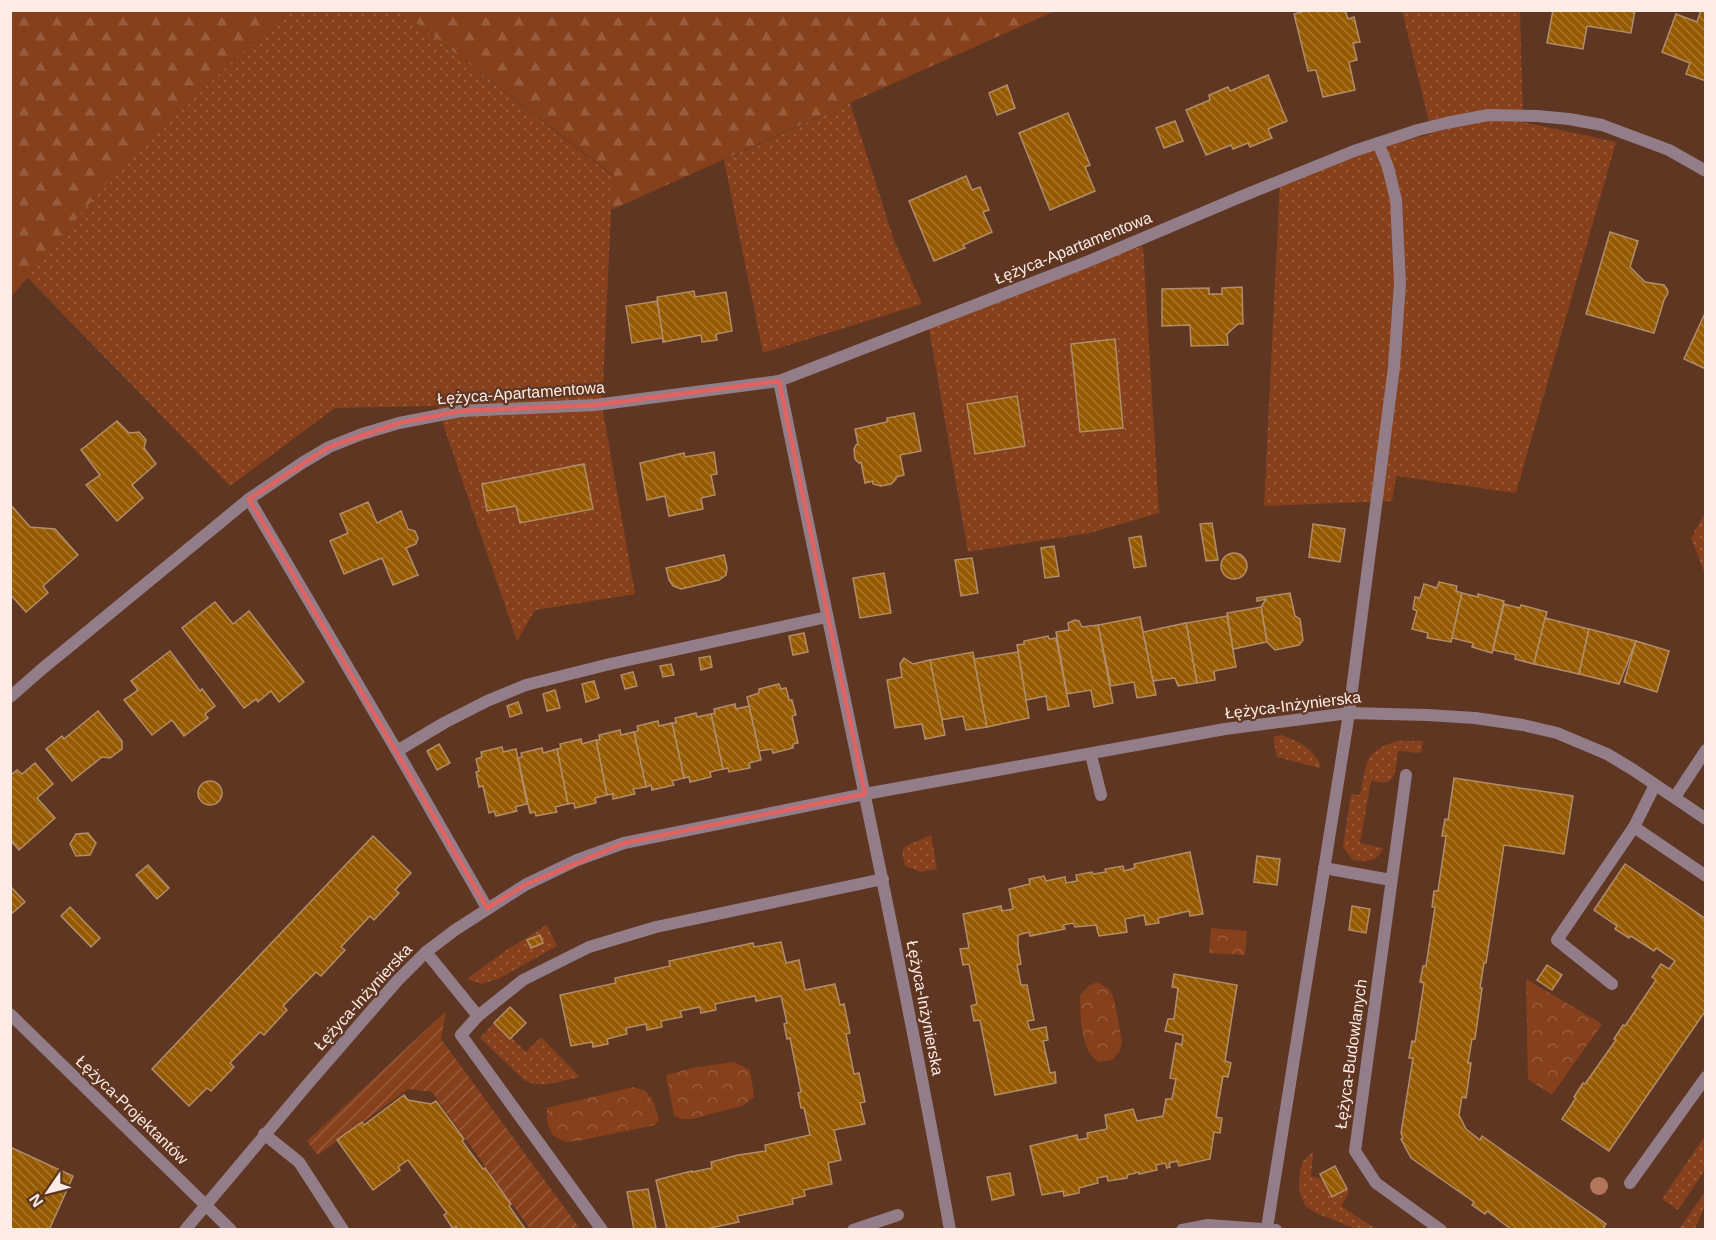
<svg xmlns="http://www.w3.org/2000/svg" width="1716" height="1240" font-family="Arial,sans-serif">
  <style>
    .grass { fill: url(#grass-dots) }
    .forest { fill: url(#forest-firs) }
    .park { fill: url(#park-crowns) }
    .garden { fill: url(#garden-furrows) }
    .building { fill: url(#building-back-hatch); stroke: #b28d69; stroke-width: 1.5 }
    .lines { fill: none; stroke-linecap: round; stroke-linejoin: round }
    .service { stroke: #927d88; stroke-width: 12 }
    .minor { stroke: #927d88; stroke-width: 12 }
    .tree { fill: #b37659 }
    .marked { fill: none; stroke: #e16361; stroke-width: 4.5; stroke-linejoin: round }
    .labels { text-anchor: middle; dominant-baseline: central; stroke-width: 4.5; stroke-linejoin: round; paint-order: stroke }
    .street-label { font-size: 16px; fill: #fcece5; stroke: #5f3622 }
  </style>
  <defs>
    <pattern id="grass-dots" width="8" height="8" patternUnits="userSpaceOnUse" patternTransform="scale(1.5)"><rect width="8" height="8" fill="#86401c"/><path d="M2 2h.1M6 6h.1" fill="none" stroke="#985c3d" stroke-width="1.8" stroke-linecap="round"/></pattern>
    <pattern id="forest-firs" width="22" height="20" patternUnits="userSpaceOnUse" patternTransform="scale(1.5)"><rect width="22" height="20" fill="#86401c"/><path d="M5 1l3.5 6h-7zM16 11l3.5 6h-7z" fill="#985c3d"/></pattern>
    <pattern id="park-crowns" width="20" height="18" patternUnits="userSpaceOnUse" patternTransform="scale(1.5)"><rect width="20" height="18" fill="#86401c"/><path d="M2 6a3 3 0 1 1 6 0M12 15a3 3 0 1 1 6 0" fill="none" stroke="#985c3d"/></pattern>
    <pattern id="garden-furrows" width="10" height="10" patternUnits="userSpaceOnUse" patternTransform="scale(1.5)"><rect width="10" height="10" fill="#86401c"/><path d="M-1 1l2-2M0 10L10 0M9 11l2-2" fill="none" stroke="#985c3d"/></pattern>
    <pattern id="building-back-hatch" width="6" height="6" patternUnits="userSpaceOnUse" patternTransform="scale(1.5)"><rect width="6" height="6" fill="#955900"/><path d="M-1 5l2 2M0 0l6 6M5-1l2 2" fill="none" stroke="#aa7931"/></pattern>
  </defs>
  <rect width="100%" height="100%" fill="#5f3622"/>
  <g class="grass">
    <polygon points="285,11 401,11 614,177 611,210 602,406 635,594 535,610 517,641 437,406 335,408 230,486 27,277 107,181"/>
    <polygon points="1402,11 1520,11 1523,122 1616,142 1516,493 1396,476 1392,501 1264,506 1280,181 1346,154 1432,134"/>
    <polygon points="850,103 894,240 922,304 763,353 724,160"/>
    <polygon points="1143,246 1159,513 1090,533 968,552 928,323 1026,281"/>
    <polygon points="1705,513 1705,574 1691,538"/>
    <path d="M1281,735C1298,741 1315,749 1321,767L1319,768L1277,757L1273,737Z"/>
    <path d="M1397,741H1423L1421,753L1398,751C1396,760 1397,781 1386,782C1382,783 1375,781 1371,781L1360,843L1383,848C1378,862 1367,862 1353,860L1343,847L1351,794L1360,795C1367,763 1363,752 1397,741Z"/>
    <polygon points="931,835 937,869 921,872 905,866 902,851 906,846"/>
    <polygon points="547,925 557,946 500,978 482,984 467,979 505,951"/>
    <path d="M494,1023L510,1039L512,1038L526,1052L541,1037L580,1077C563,1080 540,1090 524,1080L480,1038Z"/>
    <polygon points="1705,1136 1705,1170 1678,1210 1662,1199"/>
    <polygon points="1313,1152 1311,1176 1322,1179 1332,1197 1346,1189 1349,1193 1341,1206 1376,1229 1356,1229 1316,1213 1305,1206 1299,1189 1300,1171 1303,1161"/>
    <polygon points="1705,1192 1705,1205 1695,1229 1679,1229"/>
  </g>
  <g class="forest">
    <polygon points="11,10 285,11 108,181 11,297"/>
    <polygon points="401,11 1055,11 611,210 614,176"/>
  </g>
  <g class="park">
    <polygon points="1211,928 1247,931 1245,955 1209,953"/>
    <polygon points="1526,979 1602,1024 1552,1095 1528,1079"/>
    <path d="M1097,982L1109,989L1114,999L1122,1041L1120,1051L1112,1060L1099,1062C1095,1059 1091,1056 1089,1052C1081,1038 1080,1010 1080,995L1089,986Z"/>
    <polygon points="734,1062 750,1070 754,1097 742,1106 692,1119 682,1119 674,1116 666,1075 697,1067"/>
    <polygon points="633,1087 646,1091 654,1103 659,1120 655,1125 578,1141 566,1142 553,1136 547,1121 547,1108"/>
  </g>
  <polygon class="garden" points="446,1011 441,1039 580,1229 530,1229 432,1092 408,1089 318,1155 307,1141"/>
  <g class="building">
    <polygon points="1309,10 1345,10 1348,19 1354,17 1360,42 1353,43 1357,60 1349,62 1355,90 1323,97 1316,70 1308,71 1294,14"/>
    <polygon points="1553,10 1635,10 1631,33 1587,26 1583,49 1547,43"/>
    <polygon points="1701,10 1706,12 1706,81 1686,74 1690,63 1662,52 1676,14 1697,22"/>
    <polygon points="1268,75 1287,121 1268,129 1272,138 1250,147 1248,143 1233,149 1231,145 1206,155 1186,110 1210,100 1209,95 1228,87 1230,91"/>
    <polygon points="1007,85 1015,108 997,115 989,93"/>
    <polygon points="1068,113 1090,165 1085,167 1095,191 1050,210 1019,133"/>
    <polygon points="1175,121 1183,141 1164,148 1156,128"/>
    <polygon points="966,176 972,190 980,187 989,210 983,212 992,232 963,245 965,248 934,261 909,201"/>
    <polygon points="1610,232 1638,241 1630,267 1645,282 1664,285 1667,289 1668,293 1664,300 1654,333 1586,314"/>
    <polygon points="1242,287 1243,324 1238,324 1227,334 1228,345 1191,346 1190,325 1162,326 1162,289 1209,288 1209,294 1222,294 1222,288"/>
    <polygon points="694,291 695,297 726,292 732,331 716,334 717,340 702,342 701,335 663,342 657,297"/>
    <polygon points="657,301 663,338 632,343 626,306"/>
    <polygon points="1706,311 1706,369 1684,359"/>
    <polygon points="1115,339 1123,428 1080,432 1071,344"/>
    <polygon points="1017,396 1025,446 975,454 967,404"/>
    <polygon points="914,413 921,451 900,455 904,475 896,477 896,479 891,484 881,486 873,484 873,481 865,483 861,462 859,463 855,459 854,449 856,445 858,444 855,429 887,422 887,418"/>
    <polygon points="117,421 129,433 139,432 146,440 144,448 156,464 132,485 143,498 117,521 86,485 100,475 81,450"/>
    <polygon points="714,452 717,474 711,475 715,495 701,498 703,509 669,516 665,496 647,500 640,463 684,453 685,457"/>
    <polygon points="584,464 593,509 520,523 516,506 487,511 482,484"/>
    <polygon points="368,502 377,523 401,511 408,529 415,531 418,538 416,544 406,548 418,575 393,585 382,558 344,574 330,541 348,533 340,514"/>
    <polygon points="10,504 30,527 55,529 78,555 43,586 48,593 26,612 10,594"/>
    <polygon points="1212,523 1218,560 1206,561 1200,524"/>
    <polygon points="1313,524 1345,529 1340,562 1309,557"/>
    <polygon points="1141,536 1146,566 1134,568 1129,538"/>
    <polygon points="1054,546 1059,576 1045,578 1041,548"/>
    <circle cx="1234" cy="566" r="13"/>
    <polygon points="724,555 727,568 726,575 719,580 681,589 673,586 669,580 666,568"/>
    <polygon points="972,558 978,593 961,596 955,560"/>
    <polygon points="884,573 891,613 860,618 853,578"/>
    <polygon points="1439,582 1457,586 1456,591 1462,593 1451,642 1427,638 1428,633 1412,629 1417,611 1413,609 1415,597 1420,598 1424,584 1437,588"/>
    <polygon points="1290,593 1295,616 1300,619 1303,640 1299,645 1275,650 1267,642 1261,607 1266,599 1257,601 1257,598"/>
    <polygon points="1462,593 1478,597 1478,594 1504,601 1492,653 1472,647 1473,643 1452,638"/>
    <polygon points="215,602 233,624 249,611 304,682 279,702 271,691 258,702 256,699 244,708 182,628"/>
    <polygon points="1504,604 1520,608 1521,605 1547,612 1534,664 1515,659 1516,655 1493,650"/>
    <polygon points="1261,607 1267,642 1233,649 1227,613"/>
    <polygon points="1227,616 1236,667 1214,671 1215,680 1197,683 1186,623"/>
    <polygon points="1140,617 1156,695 1137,698 1134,682 1111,686 1098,625"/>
    <polygon points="1545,618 1589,629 1579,674 1534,664"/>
    <polygon points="1075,620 1079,621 1082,627 1098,625 1113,703 1094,707 1091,690 1067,694 1056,632 1069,630 1068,623"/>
    <polygon points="1186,623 1197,683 1178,686 1175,678 1153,681 1143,632"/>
    <polygon points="1589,629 1636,641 1619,684 1579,674"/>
    <polygon points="804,633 808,652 793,655 789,636"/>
    <polygon points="1048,636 1049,639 1056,638 1069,706 1048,710 1046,696 1026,700 1017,645 1024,644 1024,641"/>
    <polygon points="1636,641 1669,651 1657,692 1624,682"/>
    <polygon points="170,651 200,691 202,689 215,706 205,714 208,718 184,736 172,720 152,735 124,700 138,690 131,681"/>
    <polygon points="973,652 987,727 966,730 963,716 941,720 930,660"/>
    <polygon points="1018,652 1029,718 987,727 974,659"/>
    <polygon points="710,656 712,667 701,670 699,658"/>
    <polygon points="904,658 913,664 930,660 945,735 925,739 922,724 895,728 887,680 902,677 900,664"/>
    <polygon points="671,664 674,675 663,677 660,666"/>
    <polygon points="633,672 637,686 625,689 621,675"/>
    <polygon points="594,681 599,698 586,702 582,684"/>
    <polygon points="779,684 781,689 786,688 789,700 792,700 796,715 792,716 798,743 793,744 793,748 773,753 772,749 759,751 747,697 759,693 759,689"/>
    <polygon points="555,690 560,708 547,711 543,694"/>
    <polygon points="518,702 522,713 510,717 507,706"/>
    <polygon points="735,704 736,709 749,706 761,760 749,763 750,768 729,772 728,768 723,769 711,714 715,713 714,709"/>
    <polygon points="98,711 122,741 122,749 110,758 102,757 72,781 46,749 62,736 64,739"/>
    <polygon points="696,713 697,717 711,714 723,769 710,772 711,777 690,782 689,777 684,778 672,723 676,723 675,718"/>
    <polygon points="658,721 659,726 672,723 684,778 672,781 674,785 652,790 651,785 646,787 634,732 638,731 637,726"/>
    <polygon points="620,730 621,735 634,732 646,787 633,789 635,794 613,799 613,794 607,795 596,740 600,740 599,735"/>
    <polygon points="581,739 582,744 596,740 607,795 595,798 596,803 575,808 574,803 568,804 557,749 561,748 560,744"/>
    <polygon points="439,744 450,763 437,770 427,751"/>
    <polygon points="502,747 503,752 516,749 527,804 515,807 517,811 496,816 494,811 489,813 483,786 479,787 476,772 479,771 476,759 482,757 481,752"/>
    <polygon points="542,748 543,753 557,749 568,804 555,807 557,812 536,816 535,812 530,813 518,758 522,757 521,753"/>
    <polygon points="35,763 53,784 37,798 55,818 19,850 10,840 10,776 17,770 22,774"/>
    <polygon points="1454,778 1573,796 1564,854 1504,845 1486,963 1484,963 1480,988 1482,988 1475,1039 1472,1039 1468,1063 1471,1063 1466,1098 1462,1097 1459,1115 1466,1129 1480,1140 1482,1136 1606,1224 1602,1230 1512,1230 1487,1211 1485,1214 1472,1205 1474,1202 1411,1158 1401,1139 1403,1138 1401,1133 1413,1058 1409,1058 1412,1041 1415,1042 1424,983 1420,982 1423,966 1426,966 1435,907 1432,907 1434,891 1438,891 1446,836 1442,836 1445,819 1448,820"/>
    <circle cx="210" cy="793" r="12"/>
    <polygon points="88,833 96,843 90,855 76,856 70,844 76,834"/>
    <polygon points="373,836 411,873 395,890 399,893 374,920 370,916 341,947 345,950 321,976 316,972 283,1006 287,1010 264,1035 260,1032 230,1063 234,1067 211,1091 207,1088 189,1106 152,1069"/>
    <polygon points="1190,852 1203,914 1190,916 1189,911 1158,918 1159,923 1146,925 1144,915 1125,919 1127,932 1099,936 1096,925 1075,927 1073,923 1063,925 1065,929 1030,936 1029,932 1018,935 1018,947 1021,964 1017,965 1021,985 1027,985 1034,1020 1027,1021 1030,1030 1046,1027 1048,1040 1043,1041 1050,1073 1055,1072 1056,1083 995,1095 980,1020 974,1021 971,1006 977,1004 969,964 963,965 960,949 969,948 963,914 1001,906 1002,911 1013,909 1009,889 1030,884 1029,879 1044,876 1046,881 1065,877 1066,883 1077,881 1076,875 1092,872 1093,874 1106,872 1105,869 1123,866 1124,871 1135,868 1134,864"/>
    <polygon points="1257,856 1280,859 1277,885 1254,882"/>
    <polygon points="1625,864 1706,919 1706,1010 1609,1151 1562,1119 1576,1098 1574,1097 1583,1083 1585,1084 1616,1040 1614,1039 1623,1025 1625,1026 1656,980 1652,977 1661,964 1669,969 1675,961 1656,948 1654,951 1631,936 1629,938 1615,929 1617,926 1594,910"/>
    <polygon points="148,865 169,888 157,899 136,875"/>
    <polygon points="10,886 25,902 10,915"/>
    <polygon points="1352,906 1370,909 1366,933 1349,930"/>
    <polygon points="70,907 100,938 91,947 61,916"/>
    <polygon points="540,935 543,943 531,948 527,940"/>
    <polygon points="781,942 786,963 799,960 805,990 835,984 840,1005 844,1004 850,1033 846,1034 854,1074 859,1073 865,1102 860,1103 865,1124 834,1130 841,1160 828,1163 832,1184 804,1190 805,1196 792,1199 793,1204 737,1216 739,1222 701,1230 667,1230 656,1180 692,1171 692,1172 712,1168 711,1162 738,1155 766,1151 765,1145 810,1135 804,1108 801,1108 798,1093 801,1092 790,1038 787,1039 784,1024 787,1023 781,996 756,1001 755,996 715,1004 716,1010 701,1013 700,1007 680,1011 682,1017 661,1021 662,1027 647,1030 646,1024 626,1028 627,1034 607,1039 608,1044 593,1047 592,1042 571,1046 560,995 616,983 615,978 670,966 669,961 753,943 754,947"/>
    <polygon points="1547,965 1562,975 1552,990 1537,980"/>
    <polygon points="1174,974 1237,985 1225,1061 1231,1063 1228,1077 1223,1076 1216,1117 1222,1118 1220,1133 1214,1132 1210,1159 1179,1166 1177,1161 1169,1163 1170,1167 1167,1168 1165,1163 1156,1165 1157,1170 1139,1174 1139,1172 1127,1175 1127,1178 1108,1181 1107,1176 1097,1178 1098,1183 1079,1188 1079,1193 1064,1196 1063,1191 1042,1195 1030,1146 1077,1135 1078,1140 1088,1138 1087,1133 1107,1129 1105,1115 1133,1109 1137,1121 1163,1116 1166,1099 1172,1099 1176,1079 1170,1078 1176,1043 1182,1045 1183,1035 1165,1031 1168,1019 1174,1019 1178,988 1172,987"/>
    <polygon points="510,1007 526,1023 510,1039 494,1023"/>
    <polygon points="404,1095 408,1100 431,1104 436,1101 464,1139 462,1141 483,1169 485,1168 511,1204 509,1206 526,1230 459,1230 456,1226 453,1229 444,1215 447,1213 408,1160 398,1167 400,1170 373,1190 337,1140 362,1122 364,1125"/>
    <polygon points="10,1147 73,1176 49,1230 10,1230"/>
    <polygon points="1335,1166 1347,1189 1332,1197 1320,1174"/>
    <polygon points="1010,1173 1014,1195 992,1200 987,1177"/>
    <polygon points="648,1189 656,1228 634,1230 627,1192"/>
  </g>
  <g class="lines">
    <g class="service">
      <polyline points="397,751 444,723 487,701 526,685 610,664 827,617"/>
      <polyline points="1091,755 1101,795"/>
      <polyline points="1406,775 1355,1151 1376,1183 1441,1230"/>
      <polyline points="1634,827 1706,876"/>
      <polyline points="1324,868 1391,880"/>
      <polyline points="426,952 478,1016"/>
      <polyline points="1612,984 1557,940 1634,827 1655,785"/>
      <polyline points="264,1134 299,1162 343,1230"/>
      <polyline points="1630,1183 1706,1077"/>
      <polyline points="602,1230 461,1035 478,1016 523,980 589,947 656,927 883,879"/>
      <polyline points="853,1230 898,1215"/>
    </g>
    <g class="minor">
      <path d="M779,381C836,664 899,945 950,1230"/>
      <polyline points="249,499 397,751 487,908"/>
      <polyline points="10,697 42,669 249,499 302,463 329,447 362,434 399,423 461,411 595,405 779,381 1089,261 1240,197 1354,151 1418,130 1446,123 1488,115 1537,116 1569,119 1602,125 1669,150 1706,171"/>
      <polyline points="1675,797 1706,750"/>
      <polyline points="10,1014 231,1230"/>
      <polyline points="1267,1228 1349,713 1394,367 1400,283 1396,200 1388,167 1378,143"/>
      <polyline points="185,1230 307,1085 397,981 426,952 455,930 525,885 577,860 624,843 865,794 1225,729 1349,713 1427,715 1475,718 1523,725 1557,733 1607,754 1632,769 1706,819"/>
      <polyline points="1182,1230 1208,1225 1276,1230"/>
    </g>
  </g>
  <circle class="tree" cx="1599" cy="1186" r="9"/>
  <path class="marked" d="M779,381L865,794L624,843L525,885L487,908L249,499L329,447L399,423L461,411L595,405Z"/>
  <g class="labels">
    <g class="street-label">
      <text transform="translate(1073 248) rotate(-22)">Łężyca-Apartamentowa</text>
      <text transform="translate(521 393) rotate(-4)">Łężyca-Apartamentowa</text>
      <text transform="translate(1293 705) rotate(-7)">Łężyca-Inżynierska</text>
      <text transform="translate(363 997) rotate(-48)">Łężyca-Inżynierska</text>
      <text transform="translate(925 1008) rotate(79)">Łężyca-Inżynierska</text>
      <text transform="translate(1351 1054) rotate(-82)">Łężyca-Budowlanych</text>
      <text transform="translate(132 1110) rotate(44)">Łężyca-Projektantów</text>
    </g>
  </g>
  <rect width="1716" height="1240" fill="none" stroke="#fcece5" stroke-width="24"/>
  <g transform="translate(48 1192) rotate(235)" stroke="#5f3622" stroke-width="4.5" paint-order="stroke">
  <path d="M0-4.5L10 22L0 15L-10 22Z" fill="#fcece5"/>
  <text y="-9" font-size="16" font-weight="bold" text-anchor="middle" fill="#fcece5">N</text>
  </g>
</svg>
